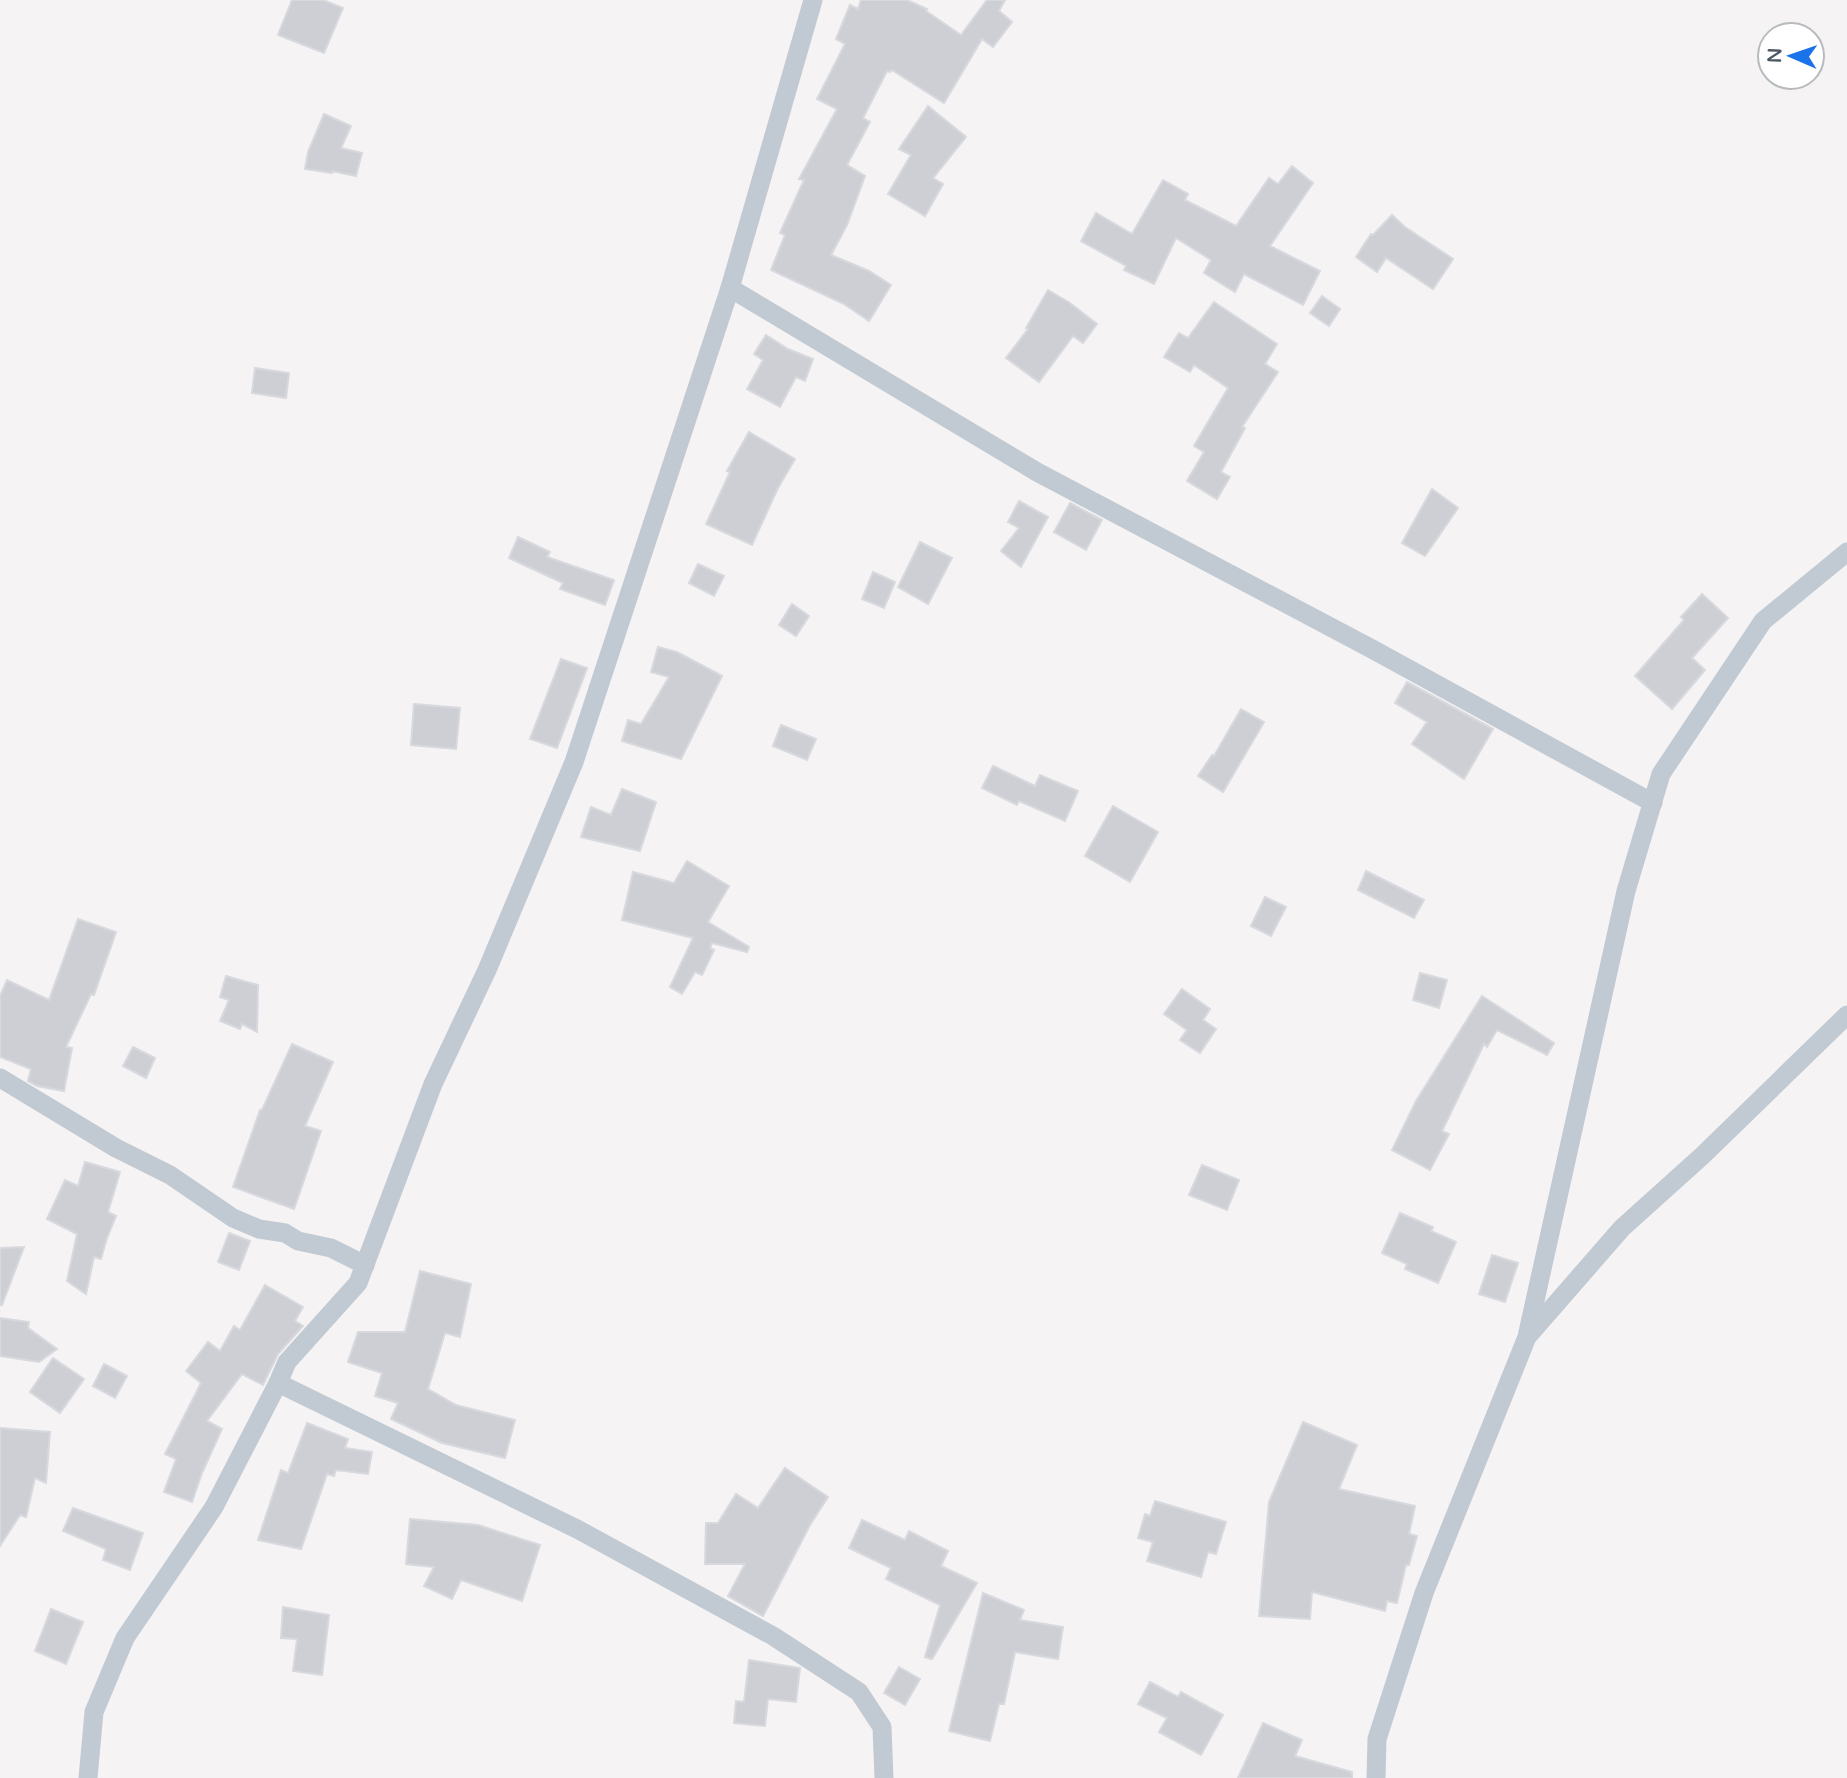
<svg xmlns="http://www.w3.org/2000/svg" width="1847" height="1778" font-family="'Varela Round',sans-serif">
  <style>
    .building { fill: #cdcfd5; stroke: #d7d9de; stroke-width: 2 }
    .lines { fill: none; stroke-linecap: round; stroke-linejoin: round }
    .minor { stroke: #c1cad2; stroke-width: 19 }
  </style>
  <rect width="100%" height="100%" fill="#f5f3f3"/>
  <g class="building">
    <polygon points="292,0 323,0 343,8 324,53 278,35"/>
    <polygon points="861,0 907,0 927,9 926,11 961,35 987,0 1005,0 999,11 1012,22 993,47 982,39 944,103 892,70 890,72 887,71 863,118 870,122 847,165 865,176 847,225 831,255 869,271 891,285 869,321 844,304 771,270 785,235 780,233 804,180 799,179 837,109 817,99 845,44 836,39 850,5 858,9"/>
    <polygon points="928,106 966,137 933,178 943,184 925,216 888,194 911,155 899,149"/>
    <polygon points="324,114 351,126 341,148 362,153 356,176 332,171 332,173 305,169 308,152"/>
    <polygon points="1292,166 1313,183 1270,246 1320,271 1303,305 1244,274 1235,292 1204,273 1211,260 1176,238 1154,284 1124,270 1126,266 1081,241 1096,213 1132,234 1163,180 1188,194 1185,200 1236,226 1269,178 1278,184"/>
    <polygon points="1392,215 1405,227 1453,259 1433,289 1386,258 1377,272 1356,257 1371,234 1373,235"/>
    <polygon points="1048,290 1070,303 1097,324 1083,343 1073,336 1039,382 1006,358 1028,329 1026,328"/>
    <polygon points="1322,296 1340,309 1329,326 1310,313"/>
    <polygon points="1214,302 1277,344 1265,364 1278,372 1242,427 1245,428 1221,472 1230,477 1217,499 1187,481 1204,452 1194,446 1228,388 1194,365 1190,372 1164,357 1179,333 1188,338"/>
    <polygon points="766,335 788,349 813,359 805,381 796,377 780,407 747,389 763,360 754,354"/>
    <polygon points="255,368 289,373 286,398 252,393"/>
    <polygon points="749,432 795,459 778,488 752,545 706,524 730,472 727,471"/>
    <polygon points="1432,489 1458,508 1425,556 1402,543"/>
    <polygon points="1019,501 1048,517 1021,567 1001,551 1019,528 1008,522"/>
    <polygon points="1070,503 1102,520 1086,550 1054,532"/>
    <polygon points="518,537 550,552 547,557 614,580 605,605 560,589 563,583 509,558"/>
    <polygon points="920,542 952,558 928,604 898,587"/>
    <polygon points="698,564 724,576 714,596 689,583"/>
    <polygon points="873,572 895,582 884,608 862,599"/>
    <polygon points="1702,594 1728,618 1692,658 1705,670 1672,709 1635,676 1684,620 1681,617"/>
    <polygon points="792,604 809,616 796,636 779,625"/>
    <polygon points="658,647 677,652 722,676 681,759 622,741 628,720 641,724 669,677 651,672"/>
    <polygon points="561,659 587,668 557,748 530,739"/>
    <polygon points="1407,682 1493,729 1464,779 1412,744 1427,722 1395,703"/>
    <polygon points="414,704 460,708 456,749 411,745"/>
    <polygon points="1241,709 1264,722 1223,792 1198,776 1212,755 1214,756"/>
    <polygon points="781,725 816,739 807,760 773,746"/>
    <polygon points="993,766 1035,786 1040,775 1078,791 1065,821 1019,801 1017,805 982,788"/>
    <polygon points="622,789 656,802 640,851 581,837 591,807 611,815"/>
    <polygon points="1113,806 1158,832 1130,882 1085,856"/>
    <polygon points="687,861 729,886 708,922 749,947 747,952 712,943 710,948 714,950 702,975 695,972 682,994 670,987 693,938 622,920 633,872 674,883"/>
    <polygon points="1366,871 1424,900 1414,918 1358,890"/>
    <polygon points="1265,897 1286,907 1271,936 1251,926"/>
    <polygon points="78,919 116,932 94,995 91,994 66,1047 72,1048 64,1091 37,1086 28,1081 31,1069 0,1057 0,996 7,980 49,1000"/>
    <polygon points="1420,973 1447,980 1439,1008 1413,1000"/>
    <polygon points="226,976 258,985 257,1032 242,1024 240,1029 220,1021 229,1000 220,997"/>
    <polygon points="1182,989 1210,1009 1203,1020 1216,1029 1200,1053 1180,1040 1187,1030 1164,1014"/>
    <polygon points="1482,996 1554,1043 1547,1055 1497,1030 1487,1047 1484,1044 1442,1131 1449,1134 1430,1170 1392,1150 1416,1101"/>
    <polygon points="292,1044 333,1062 305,1126 321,1131 294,1209 233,1187 260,1110 262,1110"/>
    <polygon points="133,1047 155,1058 146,1078 123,1066"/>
    <polygon points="85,1162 120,1172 108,1212 116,1216 107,1238 101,1259 94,1257 86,1294 67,1281 77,1234 47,1219 65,1180 78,1186"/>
    <polygon points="1202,1165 1239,1180 1227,1210 1189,1195"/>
    <polygon points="1400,1213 1433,1227 1431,1231 1456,1242 1438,1283 1405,1269 1407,1264 1382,1253"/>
    <polygon points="229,1233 250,1241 239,1270 218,1262"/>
    <polygon points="24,1247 2,1305 0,1305 0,1248"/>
    <polygon points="1492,1255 1518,1263 1505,1302 1479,1294"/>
    <polygon points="420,1271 471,1284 460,1337 445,1333 428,1389 456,1405 515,1420 505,1458 442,1443 391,1419 398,1403 375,1396 382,1373 348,1362 358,1332 405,1332"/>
    <polygon points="265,1285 303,1307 295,1321 303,1326 278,1354 263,1385 242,1374 207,1421 222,1429 202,1473 192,1502 164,1492 176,1459 165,1454 201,1383 186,1371 208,1342 220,1351 234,1326 240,1330"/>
    <polygon points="0,1318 29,1322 28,1328 57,1349 39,1362 0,1356"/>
    <polygon points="53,1358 84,1379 60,1413 30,1392"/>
    <polygon points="104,1364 127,1376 115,1398 93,1386"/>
    <polygon points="1303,1422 1357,1445 1339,1489 1415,1506 1409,1534 1417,1536 1409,1565 1406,1565 1397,1603 1387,1601 1385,1611 1312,1592 1310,1619 1259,1616 1269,1502"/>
    <polygon points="307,1423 348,1439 345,1448 372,1452 368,1474 336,1470 334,1476 327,1474 301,1549 258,1540 281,1470 288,1473"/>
    <polygon points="0,1428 50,1432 46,1483 35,1478 26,1517 20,1515 0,1546"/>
    <polygon points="785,1468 828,1497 810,1525 763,1616 728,1596 745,1564 705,1564 706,1523 718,1523 736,1494 758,1508"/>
    <polygon points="1155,1501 1226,1522 1216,1554 1208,1552 1201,1577 1147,1561 1153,1542 1138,1538 1145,1514 1150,1516"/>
    <polygon points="73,1508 143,1533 130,1570 103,1560 106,1549 63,1531"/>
    <polygon points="410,1519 478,1525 540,1545 522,1601 461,1580 452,1599 424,1586 434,1567 406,1564"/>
    <polygon points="862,1520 905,1540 909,1531 948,1551 941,1566 977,1583 932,1659 925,1657 940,1605 886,1579 891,1568 849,1548"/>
    <polygon points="983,1593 1024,1610 1020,1620 1063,1627 1058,1659 1015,1652 1004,1704 999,1704 990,1741 949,1731"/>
    <polygon points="283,1607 329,1615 322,1675 293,1671 297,1639 281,1638"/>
    <polygon points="51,1609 83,1622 66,1664 35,1651"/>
    <polygon points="749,1660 800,1668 796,1702 768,1699 765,1726 734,1723 736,1701 744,1702"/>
    <polygon points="899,1667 920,1679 905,1705 884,1693"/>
    <polygon points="1150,1682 1178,1697 1181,1692 1223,1715 1201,1755 1159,1732 1167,1718 1138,1704"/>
    <polygon points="1263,1723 1302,1740 1295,1756 1352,1772 1352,1778 1238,1778"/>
  </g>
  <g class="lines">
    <g class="minor">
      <polyline points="730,288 1037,472 1372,649 1653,803"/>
      <polyline points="0,1078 116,1148 170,1175 233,1218 259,1229 285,1233 298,1241 331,1248 365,1265"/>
      <polyline points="1528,1332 1626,891 1661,774 1763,621 1847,552"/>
      <polyline points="278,1383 577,1529 773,1636 859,1692 882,1727 884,1778"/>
      <polyline points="88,1778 94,1712 125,1638 214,1507 278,1383 287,1362 358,1283 433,1084 487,970 574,762 730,288 813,0"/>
      <polyline points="1376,1778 1377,1739 1424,1593 1527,1337 1622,1228 1702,1156 1847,1015"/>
    </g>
  </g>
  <g transform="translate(1791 56) rotate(272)"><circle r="33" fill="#ffffff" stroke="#b7bbc0" stroke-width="2"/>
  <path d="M0-5L12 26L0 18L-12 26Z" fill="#1a73e8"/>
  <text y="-10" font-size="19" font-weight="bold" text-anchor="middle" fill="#4a5661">N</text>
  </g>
</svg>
